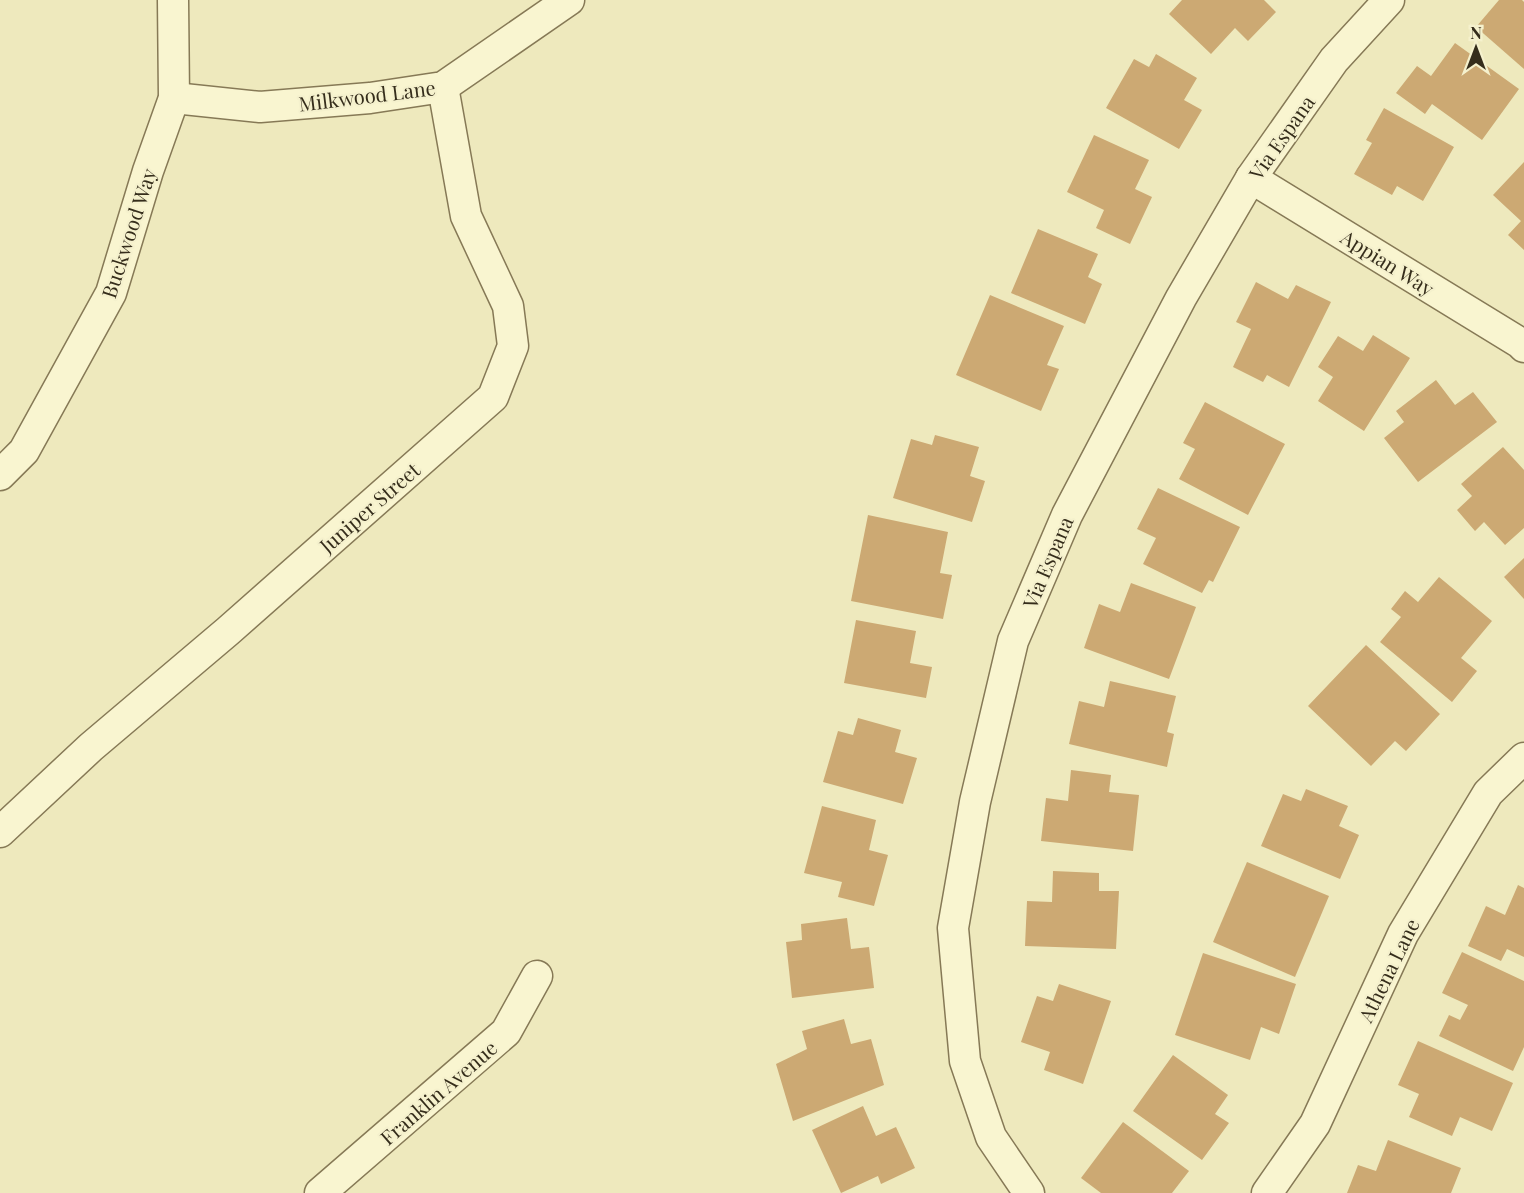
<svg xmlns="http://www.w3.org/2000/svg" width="1524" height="1193" font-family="'Playfair Display',serif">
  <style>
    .building { fill: #cca973 }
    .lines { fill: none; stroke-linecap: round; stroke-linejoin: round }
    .minor-casing { stroke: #867956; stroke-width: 33 }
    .minor { stroke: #f9f5d0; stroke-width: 30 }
    .labels { text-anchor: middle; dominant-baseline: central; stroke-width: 4.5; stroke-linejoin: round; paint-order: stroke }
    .street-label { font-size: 20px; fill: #352d1b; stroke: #f5f1cd }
  </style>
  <rect width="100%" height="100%" fill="#eee9bd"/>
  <g class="building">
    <polygon points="1182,0 1264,0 1276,12 1248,41 1235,28 1211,54 1169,14"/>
    <polygon points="1499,0 1522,0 1524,2 1524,69 1476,27"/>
    <polygon points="1455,43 1519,89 1482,140 1432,104 1425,114 1396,93 1417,66 1431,76"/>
    <polygon points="1156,54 1197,78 1184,100 1202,110 1179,149 1106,108 1134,59 1149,67"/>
    <polygon points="1384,108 1454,147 1423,201 1397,186 1392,195 1354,174 1372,143 1366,140"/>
    <polygon points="1094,135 1149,160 1135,189 1152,197 1130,244 1096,228 1104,210 1067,192"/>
    <polygon points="1524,162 1524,250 1508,235 1521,221 1493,195"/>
    <polygon points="1038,229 1098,254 1088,277 1102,284 1085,324 1011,293"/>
    <polygon points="1256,282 1288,299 1296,285 1331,302 1289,387 1267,375 1263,382 1233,367 1251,329 1236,322"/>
    <polygon points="990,295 1064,326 1047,365 1059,369 1041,411 956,375"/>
    <polygon points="1373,335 1410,358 1364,431 1318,401 1333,377 1318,367 1338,336 1363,351"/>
    <polygon points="1436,380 1455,405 1473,392 1497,422 1418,482 1384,438 1404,422 1396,411"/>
    <polygon points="1205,402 1285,444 1248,515 1179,479 1195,449 1183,443"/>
    <polygon points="935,435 979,447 970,476 985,481 972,522 893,498 911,439 932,445"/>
    <polygon points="1503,447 1524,470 1524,528 1505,545 1484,522 1475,531 1457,510 1472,496 1461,484"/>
    <polygon points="1158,488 1240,527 1213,582 1209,580 1202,593 1143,564 1156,538 1137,529"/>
    <polygon points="868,515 948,532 940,573 952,575 943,619 851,601"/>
    <polygon points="1524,558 1524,599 1504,577"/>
    <polygon points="1439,577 1492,621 1461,658 1477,671 1452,702 1380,642 1401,617 1391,609 1405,591 1418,602"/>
    <polygon points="1131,583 1196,607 1169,679 1084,648 1099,604 1120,612"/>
    <polygon points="856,620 916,631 910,663 932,667 926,698 844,683"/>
    <polygon points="1366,645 1440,714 1406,751 1395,741 1371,766 1308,706"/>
    <polygon points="1110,681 1176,696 1167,732 1174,734 1167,767 1069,744 1079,701 1104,707"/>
    <polygon points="858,718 901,730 895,752 917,758 903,804 823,782 838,731 853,735"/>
    <polygon points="1071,770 1111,775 1109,792 1139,795 1133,851 1041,841 1046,798 1068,801"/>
    <polygon points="1306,789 1348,806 1339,826 1359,835 1340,879 1261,846 1283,794 1301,801"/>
    <polygon points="822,806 876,820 869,850 888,855 874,906 838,897 842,882 804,873"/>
    <polygon points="1247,862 1329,896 1295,977 1213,942"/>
    <polygon points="1053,871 1099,873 1099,891 1119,891 1116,949 1025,946 1027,901 1052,902"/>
    <polygon points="1518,885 1524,888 1524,957 1507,949 1501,961 1468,946 1486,906 1505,915"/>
    <polygon points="847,918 851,949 869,947 874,988 792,998 786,942 802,940 801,924"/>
    <polygon points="1462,952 1524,981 1524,1047 1513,1071 1439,1036 1449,1015 1460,1020 1468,1005 1442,993"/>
    <polygon points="1203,953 1296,984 1279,1034 1261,1027 1250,1060 1175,1035"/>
    <polygon points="1059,984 1111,1001 1083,1084 1044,1070 1050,1052 1021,1042 1037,996 1053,1001"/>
    <polygon points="844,1019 851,1044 871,1039 884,1085 793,1121 776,1064 807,1049 802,1031"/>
    <polygon points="1418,1041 1513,1083 1492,1131 1460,1117 1452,1136 1409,1117 1419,1094 1398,1085"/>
    <polygon points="1173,1055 1228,1095 1215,1114 1229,1123 1202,1160 1133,1111"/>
    <polygon points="863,1106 876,1136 896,1127 915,1168 881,1184 878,1176 841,1193 812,1130"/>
    <polygon points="1123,1122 1189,1171 1172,1193 1101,1193 1081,1178"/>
    <polygon points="1388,1140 1461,1168 1451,1193 1347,1193 1358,1165 1376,1171"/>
  </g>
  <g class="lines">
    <defs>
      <g id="minor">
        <polyline points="174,98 260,107 370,98 443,87 569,0"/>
        <polyline points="1251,178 1520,343 1524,347"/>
        <polyline points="0,475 24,451 111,293 148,171 174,98 173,0"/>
        <polyline points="0,832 91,747 228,631 493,397 513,346 508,306 466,216 443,87"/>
        <polyline points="320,1193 506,1032 537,976"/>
        <polyline points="1029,1193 991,1137 965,1061 953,928 975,802 1013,641 1067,515 1181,298 1251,178 1334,60 1389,0"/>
        <polyline points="1267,1193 1315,1124 1403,934 1488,793 1524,758"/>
      </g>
    </defs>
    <use href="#minor" class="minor-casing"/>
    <use href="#minor" class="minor"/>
  </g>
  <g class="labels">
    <g class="street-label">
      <text transform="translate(367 95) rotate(-7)">Milkwood Lane</text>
      <text transform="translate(1281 137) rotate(-55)">Via Espana</text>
      <text transform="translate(128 233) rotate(-72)">Buckwood Way</text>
      <text transform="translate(1388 262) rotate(32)">Appian Way</text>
      <text transform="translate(369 507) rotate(-41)">Juniper Street</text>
      <text transform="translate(1047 562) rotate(-67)">Via Espana</text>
      <text transform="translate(1388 970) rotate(-64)">Athena Lane</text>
      <text transform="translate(438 1092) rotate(-41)">Franklin Avenue</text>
    </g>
  </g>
  <g transform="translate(1476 48)" stroke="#f5f1cd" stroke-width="4.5" paint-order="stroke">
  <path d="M0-4.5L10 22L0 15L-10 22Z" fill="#352d1b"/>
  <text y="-9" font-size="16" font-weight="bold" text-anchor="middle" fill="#352d1b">N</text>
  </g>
</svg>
